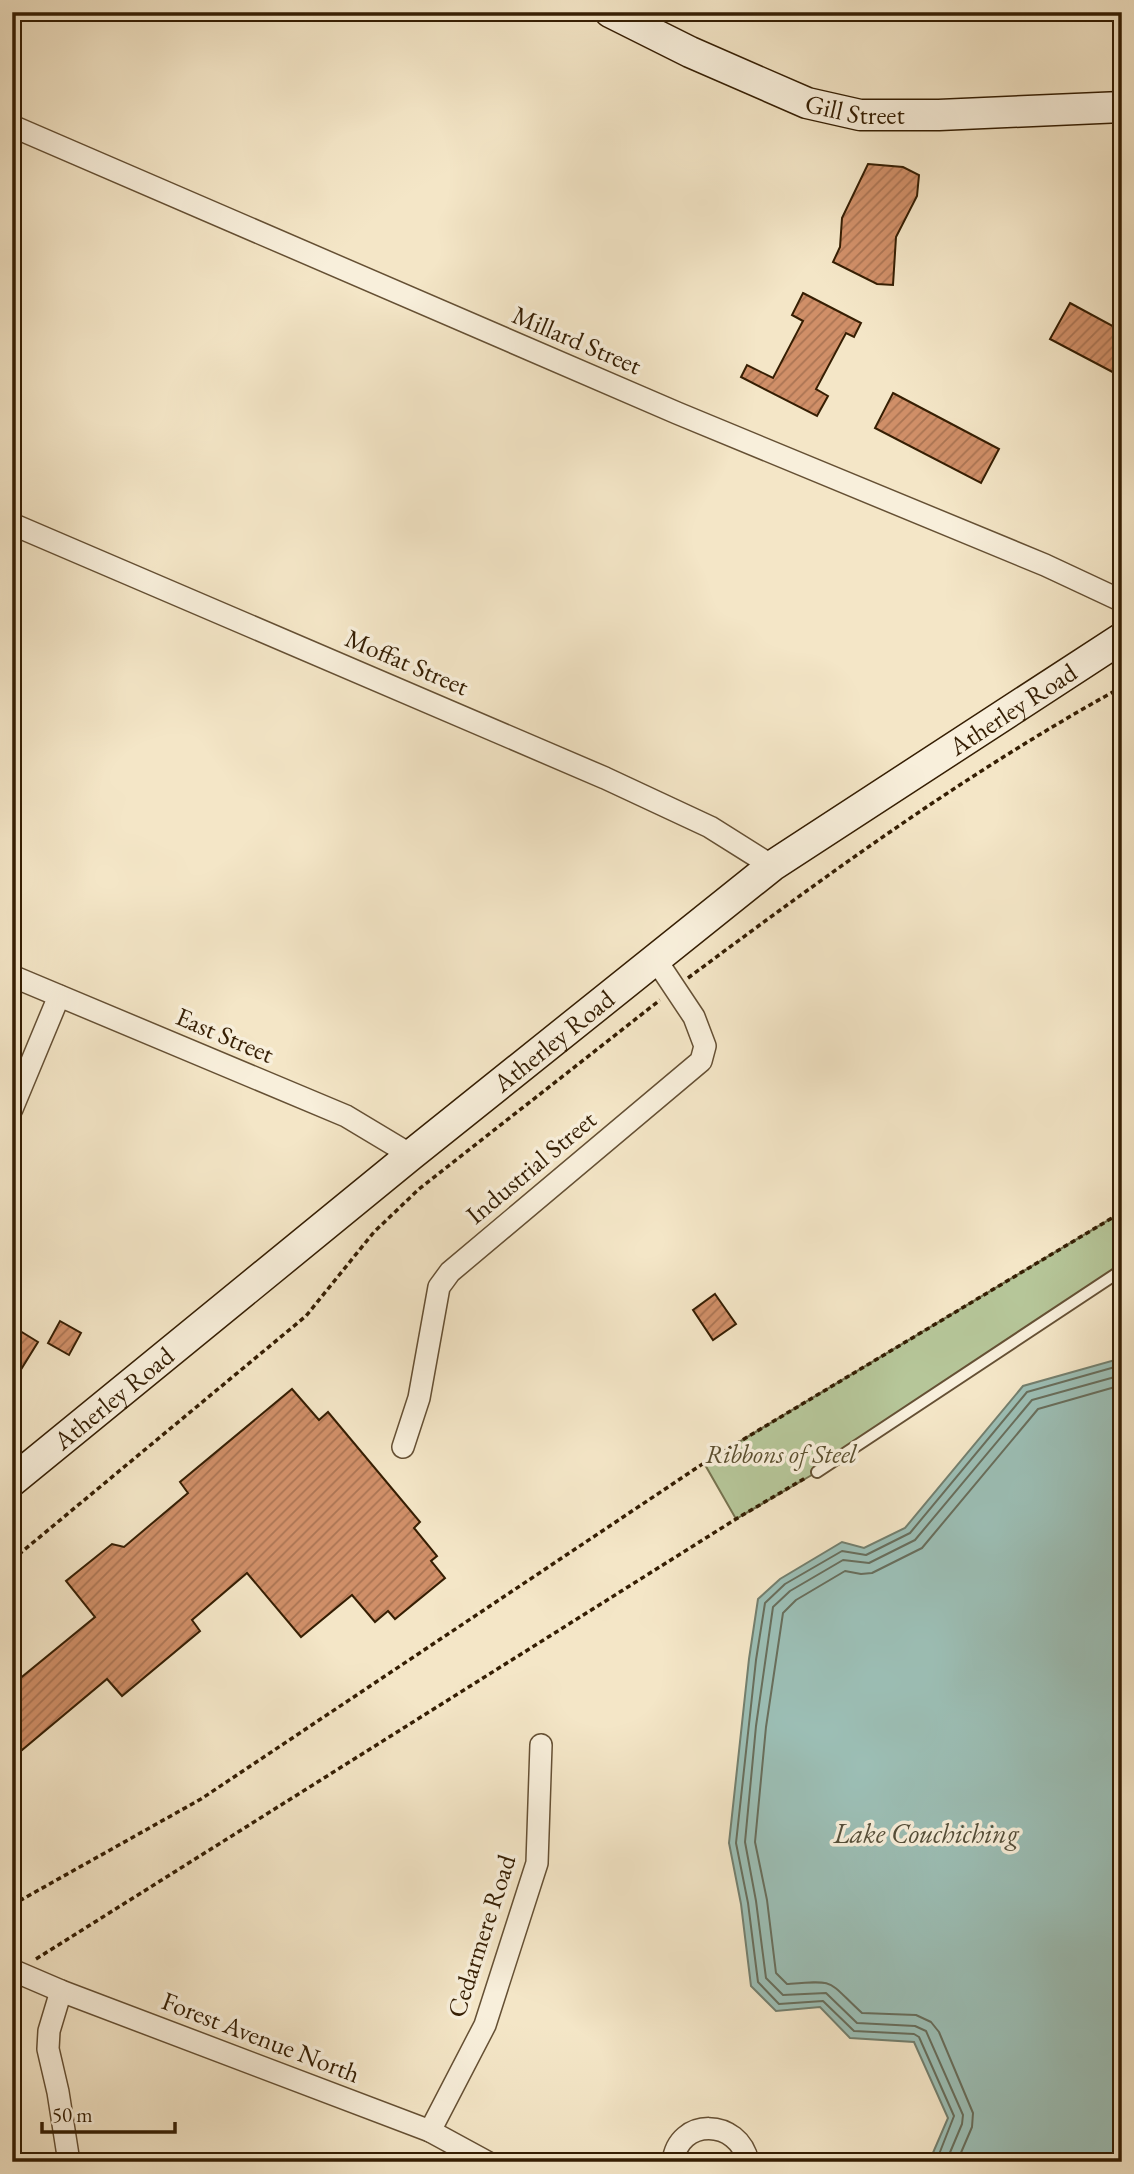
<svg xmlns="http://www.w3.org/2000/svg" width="1134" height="2174" font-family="'EB Garamond',serif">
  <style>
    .green { fill: #b6c699; stroke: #76724e; stroke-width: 2 }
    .water { fill: #9cbfb6; stroke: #737f6e; stroke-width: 2 }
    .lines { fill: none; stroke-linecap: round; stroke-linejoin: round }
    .shore { stroke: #686e5c; stroke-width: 2 }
    .building { fill: url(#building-hatch); stroke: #351e03; stroke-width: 2 }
    .service-casing { stroke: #655034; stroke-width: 14 }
    .minor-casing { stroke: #655034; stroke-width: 24 }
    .secondary-casing { stroke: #351e03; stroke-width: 33 }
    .path { stroke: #351e03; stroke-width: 3.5; stroke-dasharray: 5 3.5; stroke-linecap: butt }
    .service { stroke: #f8efdb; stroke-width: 10 }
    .minor { stroke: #f8efdb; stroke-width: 21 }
    .secondary { stroke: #f8efdb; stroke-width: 30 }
    .labels { text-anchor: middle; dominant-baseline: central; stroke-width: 7; stroke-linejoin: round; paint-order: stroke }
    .street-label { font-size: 26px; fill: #351e03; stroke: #f8efdb }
    .park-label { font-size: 26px; font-style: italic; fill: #5c5030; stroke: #f8efdb }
    .water-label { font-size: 28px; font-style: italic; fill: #544e39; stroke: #f8efdb }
  </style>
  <defs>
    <pattern id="building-hatch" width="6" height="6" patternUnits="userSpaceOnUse" patternTransform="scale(1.75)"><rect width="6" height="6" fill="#d08f68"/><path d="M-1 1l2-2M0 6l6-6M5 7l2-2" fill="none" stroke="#aa7453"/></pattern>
  </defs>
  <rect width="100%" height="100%" fill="#f4e6c7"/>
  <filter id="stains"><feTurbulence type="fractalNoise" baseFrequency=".00286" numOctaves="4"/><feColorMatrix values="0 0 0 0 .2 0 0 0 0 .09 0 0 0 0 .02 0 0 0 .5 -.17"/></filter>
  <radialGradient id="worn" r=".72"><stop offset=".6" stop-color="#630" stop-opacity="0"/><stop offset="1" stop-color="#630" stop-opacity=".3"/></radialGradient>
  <polygon class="green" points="1122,1212 1122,1270 817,1472 736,1519 704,1463"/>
  <polygon class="water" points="1122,1358 1122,2162 929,2162 948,2118 914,2042 850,2038 820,2007 776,2011 751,1986 741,1904 729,1843 749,1659 758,1599 780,1579 842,1542 864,1548 905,1528 1023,1386"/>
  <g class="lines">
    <g class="shore">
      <polyline points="936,2162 954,2116 919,2037 914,2034 854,2031 823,2001 779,2004 758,1982 748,1903 736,1843 756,1660 765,1603 785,1584 842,1551 866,1555 910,1533 1027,1392 1122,1365"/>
      <polyline points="946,2162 962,2124 963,2115 926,2031 915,2026 857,2023 826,1993 783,1995 766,1978 756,1901 745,1842 756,1726 773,1607 790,1591 843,1560 869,1563 915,1540 1032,1400 1122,1375"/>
      <path d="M957,2162L972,2127L973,2113L939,2032L931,2022L916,2015L862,2013C826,1980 838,1980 787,1984L776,1973L767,1900L755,1842L766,1727L783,1613L796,1600L845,1571L861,1574L872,1573L922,1548L1038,1409L1122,1385"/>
    </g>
  </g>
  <g class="building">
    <polygon points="868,164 903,167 919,175 917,196 896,237 893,285 877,284 833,262 840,247 842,218"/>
    <polygon points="803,293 861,323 854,337 846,333 816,389 828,396 817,416 741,377 747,365 773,378 803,321 792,315"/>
    <polygon points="1070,303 1122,331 1122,377 1050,339"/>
    <polygon points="893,393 999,449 981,483 875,428"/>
    <polygon points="715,1294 736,1324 713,1340 693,1310"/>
    <polygon points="60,1321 81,1333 69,1355 48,1343"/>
    <polygon points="12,1326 38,1342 12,1384"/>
    <polygon points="292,1389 319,1420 328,1412 420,1522 414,1528 437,1556 431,1561 445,1578 395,1619 388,1611 375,1622 352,1595 301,1637 247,1573 192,1620 200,1631 122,1696 107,1679 22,1750 12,1738 12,1685 95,1617 66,1581 112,1544 124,1547 188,1493 180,1482"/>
  </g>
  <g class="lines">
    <defs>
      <polyline id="service" points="817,1472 1122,1270"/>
      <g id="minor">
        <polyline points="12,126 677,413 1045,565 1122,601"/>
        <polyline points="12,524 605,778 710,827 772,866"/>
        <polyline points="12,976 346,1116 411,1155"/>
        <polyline points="12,1109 59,996"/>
        <polyline points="403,1447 419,1398 439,1287 450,1272 701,1061 705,1046 694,1017 656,960"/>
        <polyline points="12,1970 61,1991 430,2131 487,2162"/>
        <polyline points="61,1991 49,2031 48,2049 58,2092 69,2162"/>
        <polyline points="430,2131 485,2025 537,1863 541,1745"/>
        <path d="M673,2162C678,2117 739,2118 748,2162"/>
      </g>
      <g id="secondary">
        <path id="s1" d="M610,12L690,52L807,103L860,115H939L1122,107"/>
        <path id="s2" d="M12,1481L411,1155L772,866L1122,638"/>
      </g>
    </defs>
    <use href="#service" class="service-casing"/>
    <use href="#minor" class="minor-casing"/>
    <use href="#secondary" class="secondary-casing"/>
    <g class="path">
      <path d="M688,978C828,874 969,771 1122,687"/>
      <polyline points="12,1560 306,1316 374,1232 419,1189 660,1000"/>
      <polyline points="12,1905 201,1799 704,1463 1122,1212"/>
      <polyline points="36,1959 736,1519 807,1477"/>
      <polyline points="12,2016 15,2032 12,2036"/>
    </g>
    <use href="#service" class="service"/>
    <use href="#minor" class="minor"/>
    <use href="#secondary" class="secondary"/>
  </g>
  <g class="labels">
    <g class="street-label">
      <text stroke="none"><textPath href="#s1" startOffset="266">Gill Street</textPath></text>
      <text transform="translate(577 340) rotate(23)">Millard Street</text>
      <text transform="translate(407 662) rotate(23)">Moffat Street</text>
      <text stroke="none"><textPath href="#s2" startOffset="1265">Atherley Road</textPath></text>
      <text transform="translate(225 1035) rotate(23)">East Street</text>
      <text stroke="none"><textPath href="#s2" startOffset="698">Atherley Road</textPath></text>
      <text transform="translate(531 1167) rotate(-40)">Industrial Street</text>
      <text stroke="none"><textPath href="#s2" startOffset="131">Atherley Road</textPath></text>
      <text transform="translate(481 1936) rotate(-72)">Cedarmere Road</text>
      <text transform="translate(261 2037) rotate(21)">Forest Avenue North</text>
    </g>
    <g class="park-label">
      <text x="781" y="1454">Ribbons of Steel</text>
    </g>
    <g class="water-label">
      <text x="926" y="1833">Lake Couchiching</text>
    </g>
  </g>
  <rect width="1134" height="2174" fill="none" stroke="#f4e6c7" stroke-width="42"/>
  <rect x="14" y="14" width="1106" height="2146" fill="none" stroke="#351e03" stroke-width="3.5"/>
  <rect x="21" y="21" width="1092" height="2132" fill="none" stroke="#351e03" stroke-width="2"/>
  <path d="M42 2122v10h133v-10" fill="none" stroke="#351e03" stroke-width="3.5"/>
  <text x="52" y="2122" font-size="21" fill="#351e03" stroke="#f8efdb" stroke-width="5" paint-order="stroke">50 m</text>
  <rect width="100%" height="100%" filter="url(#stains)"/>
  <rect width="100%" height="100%" fill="url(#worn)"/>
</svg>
